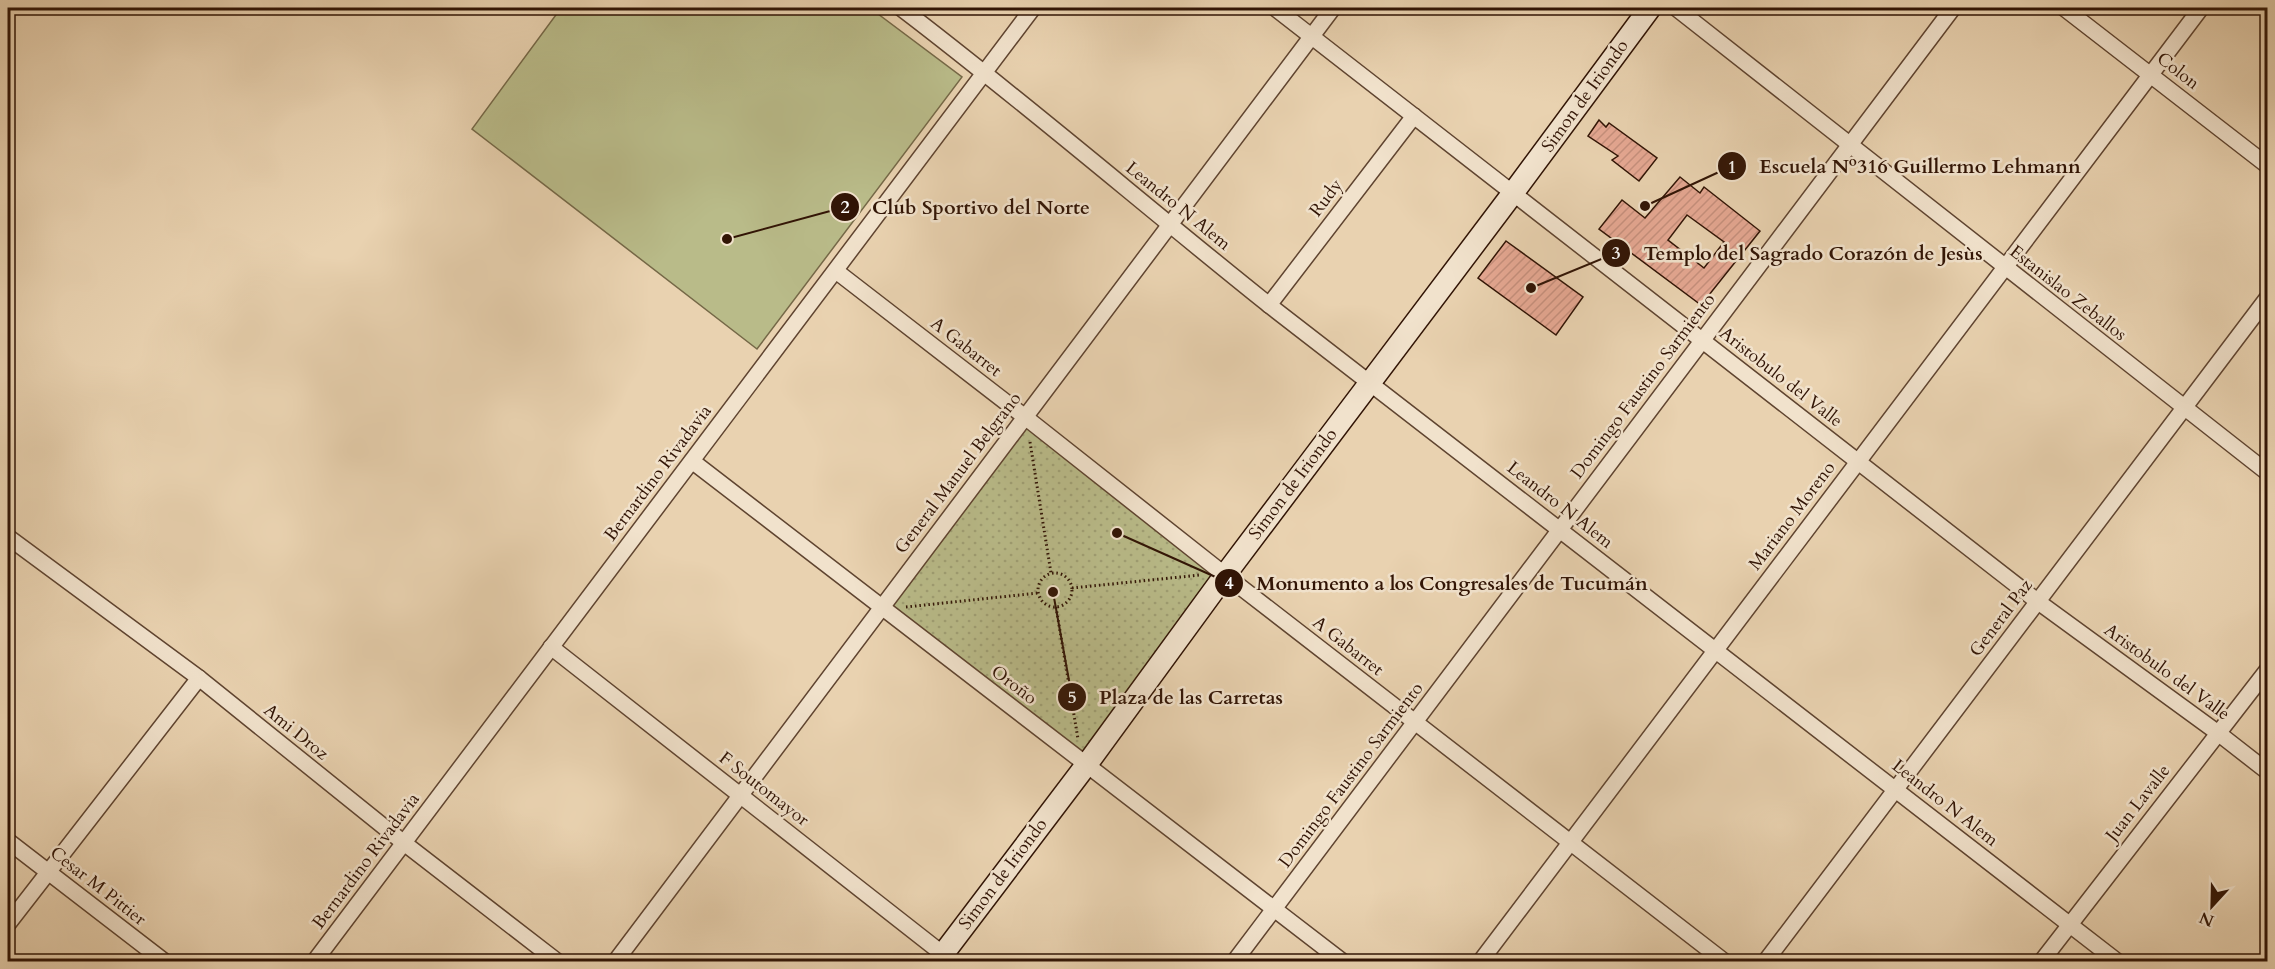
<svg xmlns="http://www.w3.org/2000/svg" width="2275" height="969" font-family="Cardo,serif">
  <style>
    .green { fill: #b9bb89; stroke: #756847; stroke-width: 1.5 }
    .park { fill: url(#park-dots); stroke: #756847; stroke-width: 1.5 }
    .building { fill: url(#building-hatch); stroke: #311405; stroke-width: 1.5; fill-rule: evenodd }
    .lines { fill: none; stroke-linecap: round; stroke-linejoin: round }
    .minor-casing { stroke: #5f4430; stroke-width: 18 }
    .secondary-casing { stroke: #311405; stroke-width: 24 }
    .path { stroke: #311405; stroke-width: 3; stroke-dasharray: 1.5 3; stroke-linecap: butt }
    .minor { stroke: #f1e2cc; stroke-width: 15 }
    .secondary { stroke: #f1e2cc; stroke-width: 21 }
    .labels { text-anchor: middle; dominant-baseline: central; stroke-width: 5; stroke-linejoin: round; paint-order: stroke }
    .street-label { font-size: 18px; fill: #311405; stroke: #f1e2cc }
    .leader { fill: none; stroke: #311405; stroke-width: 2 }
    .callout-dot { fill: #311405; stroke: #f1e2cc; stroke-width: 2 }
    .mark-label { font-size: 18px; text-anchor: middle; font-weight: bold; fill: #fff }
    .callout-label { font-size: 20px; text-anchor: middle; font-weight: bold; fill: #311405; stroke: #f1e2cc; stroke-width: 5; stroke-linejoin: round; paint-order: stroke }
  </style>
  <defs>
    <pattern id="park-dots" width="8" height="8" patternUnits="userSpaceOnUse" patternTransform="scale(1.5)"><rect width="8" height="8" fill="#b9bb89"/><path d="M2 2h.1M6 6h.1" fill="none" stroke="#a0a075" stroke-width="1.8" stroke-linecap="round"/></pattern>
    <pattern id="building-hatch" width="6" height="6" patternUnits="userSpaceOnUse" patternTransform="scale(1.5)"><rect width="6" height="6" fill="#e6a893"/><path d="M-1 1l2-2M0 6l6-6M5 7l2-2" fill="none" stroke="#c6907d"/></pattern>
  </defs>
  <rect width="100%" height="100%" fill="#e9d2b0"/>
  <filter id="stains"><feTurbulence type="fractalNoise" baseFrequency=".00333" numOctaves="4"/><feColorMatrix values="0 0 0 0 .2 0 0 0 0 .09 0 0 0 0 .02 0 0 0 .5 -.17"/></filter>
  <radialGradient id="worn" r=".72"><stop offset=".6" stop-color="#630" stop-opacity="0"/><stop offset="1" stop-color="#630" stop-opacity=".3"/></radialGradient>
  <polygon class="green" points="561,8 870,8 962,77 757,349 472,129"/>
  <polygon class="park" points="1025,417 1225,575 1087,764 881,608"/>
  <g class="building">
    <polygon points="1599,120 1606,127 1609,123 1657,158 1639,181 1612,160 1618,156 1588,136"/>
    <path d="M1680,177L1700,193L1704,187L1760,231L1701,305L1599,229L1622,200L1645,218ZM1687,215L1724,242L1704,268L1668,240Z"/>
    <polygon points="1506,241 1583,297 1556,335 1478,278"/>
  </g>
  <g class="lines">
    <defs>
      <g id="minor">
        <path d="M901,8C1026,103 1145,206 1269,305L2118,962"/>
        <polyline points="1275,8 2037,601 2218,733 2268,772"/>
        <polyline points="1676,8 2268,473"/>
        <polyline points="2064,8 2268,166"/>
        <polyline points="836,271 1025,417 1225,575 1725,962"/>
        <polyline points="1269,305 1414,116"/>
        <polyline points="692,461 1343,962"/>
        <polyline points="8,537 199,678 404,843 558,962"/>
        <polyline points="551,647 953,962"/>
        <polyline points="8,841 165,962"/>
        <polyline points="8,924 199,678"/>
        <polyline points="314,962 1033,8"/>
        <polyline points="615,962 1333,8"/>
        <polyline points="1234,962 1953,8"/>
        <polyline points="1480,962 2201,8"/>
        <polyline points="1765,962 2268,297"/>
        <polyline points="2041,962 2268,669"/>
      </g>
      <polyline id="secondary" points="937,962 1087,764 1225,575 1513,193 1650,8"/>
    </defs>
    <use href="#minor" class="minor-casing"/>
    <use href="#secondary" class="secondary-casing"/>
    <g class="path">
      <polyline points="1030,442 1051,573"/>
      <circle cx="1055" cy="590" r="17"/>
      <polyline points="1072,588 1200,575"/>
      <polyline points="906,607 1038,593"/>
      <polyline points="1056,607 1078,739"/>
    </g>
    <use href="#minor" class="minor"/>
    <use href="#secondary" class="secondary"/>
  </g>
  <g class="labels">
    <g class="street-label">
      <text transform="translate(2178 71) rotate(38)">Colon</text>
      <text transform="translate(1585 96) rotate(-54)">Simon de Iriondo</text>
      <text transform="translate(1326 198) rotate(-53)">Rudy</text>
      <text transform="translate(1178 206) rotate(39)">Leandro N Alem</text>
      <text transform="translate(2068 293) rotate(38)">Estanislao Zeballos</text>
      <text transform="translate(966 347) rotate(38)">A Gabarret</text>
      <text transform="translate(1781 377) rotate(38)">Aristobulo del Valle</text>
      <text transform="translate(1643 386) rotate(-53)">Domingo Faustino Sarmiento</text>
      <text transform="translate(658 473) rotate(-53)">Bernardino Rivadavia</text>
      <text transform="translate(958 473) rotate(-53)">General Manuel Belgrano</text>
      <text transform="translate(1293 484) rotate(-53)">Simon de Iriondo</text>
      <text transform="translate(1560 505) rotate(38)">Leandro N Alem</text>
      <text transform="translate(1792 516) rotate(-53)">Mariano Moreno</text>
      <text transform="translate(2001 618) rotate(-53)">General Paz</text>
      <text transform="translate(1348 646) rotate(38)">A Gabarret</text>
      <text transform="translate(2167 672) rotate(36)">Aristobulo del Valle</text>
      <text transform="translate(1014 685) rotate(37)">Oroño</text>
      <text transform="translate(296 732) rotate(39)">Ami Droz</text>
      <text transform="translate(1351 775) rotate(-53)">Domingo Faustino Sarmiento</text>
      <text transform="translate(764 789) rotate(38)">F Soutomayor</text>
      <text transform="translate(1945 803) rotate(38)">Leandro N Alem</text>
      <text transform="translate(2138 803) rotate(-52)">Juan Lavalle</text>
      <text transform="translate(366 861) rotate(-53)">Bernardino Rivadavia</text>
      <text transform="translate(1003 874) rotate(-53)">Simon de Iriondo</text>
      <text transform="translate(98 886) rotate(38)">Cesar M Pittier</text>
    </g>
  </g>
  <path class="leader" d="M1645 206L1732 166M727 239L845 207M1531 288L1616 253M1117 533L1229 583M1053 592L1072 697"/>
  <g class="callout-dot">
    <circle cx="1645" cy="206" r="6"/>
    <circle cx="727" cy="239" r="6"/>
    <circle cx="1531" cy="288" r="6"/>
    <circle cx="1117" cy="533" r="6"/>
    <circle cx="1053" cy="592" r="6"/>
    <circle cx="1732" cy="166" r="15"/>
    <circle cx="845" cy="207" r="15"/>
    <circle cx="1616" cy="253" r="15"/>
    <circle cx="1229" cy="583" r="15"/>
    <circle cx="1072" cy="697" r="15"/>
  </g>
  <g class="mark-label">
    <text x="1732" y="173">1</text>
    <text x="845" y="213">2</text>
    <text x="1616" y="259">3</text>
    <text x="1229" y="589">4</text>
    <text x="1072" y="703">5</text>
  </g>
  <g class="callout-label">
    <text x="1920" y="173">Escuela Nº316 Guillermo Lehmann</text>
    <text x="981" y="214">Club Sportivo del Norte</text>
    <text x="1813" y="260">Templo del Sagrado Corazón de Jesùs</text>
    <text x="1452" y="590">Monumento a los Congresales de Tucumán</text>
    <text x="1191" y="704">Plaza de las Carretas</text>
  </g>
  <rect width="2275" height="969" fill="none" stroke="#e9d2b0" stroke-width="30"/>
  <rect x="9" y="9" width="2257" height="951" fill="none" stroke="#311405" stroke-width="3"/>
  <rect x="15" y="15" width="2245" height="939" fill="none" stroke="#311405" stroke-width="1.5"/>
  <g transform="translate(2212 906) rotate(202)" stroke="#f1e2cc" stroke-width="4.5" paint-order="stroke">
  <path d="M0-4.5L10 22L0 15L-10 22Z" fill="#311405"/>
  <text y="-9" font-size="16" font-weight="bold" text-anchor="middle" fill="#311405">N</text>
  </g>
  <rect width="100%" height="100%" filter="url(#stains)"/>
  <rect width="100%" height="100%" fill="url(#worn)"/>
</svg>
